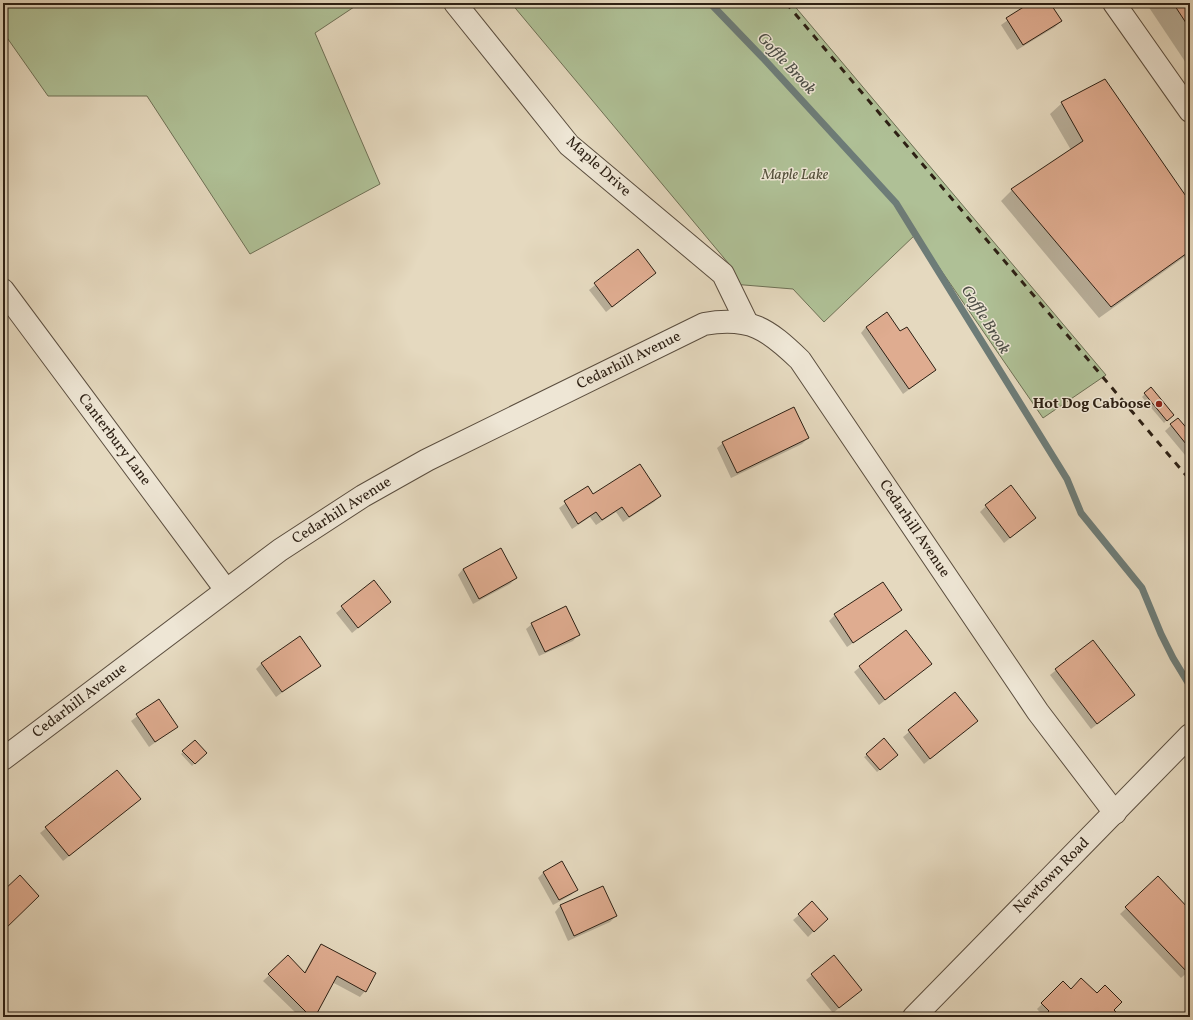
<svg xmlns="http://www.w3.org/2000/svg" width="1193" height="1020" font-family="Vollkorn,serif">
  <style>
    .green { fill: #afc096; stroke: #6e7055 }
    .shadow { fill: #0003 }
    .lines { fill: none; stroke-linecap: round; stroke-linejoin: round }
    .stream { stroke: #6d7c78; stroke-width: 7 }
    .building { fill: #dfac90; stroke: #2d2014 }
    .minor-casing { stroke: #5b4e3f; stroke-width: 24 }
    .minor { stroke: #eee6d5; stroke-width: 22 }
    .rail { stroke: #2d2014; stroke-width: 3; stroke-dasharray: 7 7; stroke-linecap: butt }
    .poi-dot { fill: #8f2418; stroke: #eee6d5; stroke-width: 1.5 }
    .labels { text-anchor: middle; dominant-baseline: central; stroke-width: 3; stroke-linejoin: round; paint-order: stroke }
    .street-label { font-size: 15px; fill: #2d2014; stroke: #eee6d5 }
    .park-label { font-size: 15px; font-style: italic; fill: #54503b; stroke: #eee6d5 }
    .poi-label { font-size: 15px; font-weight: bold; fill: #2d2014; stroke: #eee6d5; text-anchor: end }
    .water-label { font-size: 16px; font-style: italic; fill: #4d4e46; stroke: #eee6d5 }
  </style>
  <rect width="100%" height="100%" fill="#e5d9bf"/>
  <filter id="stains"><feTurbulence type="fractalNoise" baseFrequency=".005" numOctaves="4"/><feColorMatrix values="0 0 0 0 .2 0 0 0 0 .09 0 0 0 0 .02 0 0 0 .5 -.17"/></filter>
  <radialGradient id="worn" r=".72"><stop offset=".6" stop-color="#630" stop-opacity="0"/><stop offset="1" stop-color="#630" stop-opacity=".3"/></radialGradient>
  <g class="green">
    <polygon points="3,3 360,3 315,33 380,184 250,254 147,96 48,96 3,32"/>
    <polygon points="511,3 792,3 1106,375 1043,418 916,234 824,322 793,289 732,284 729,264"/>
  </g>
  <g class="shadow">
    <polygon points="1032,3 1049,3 1061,21 1055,27 1017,50 1001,25"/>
    <polygon points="1151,3 1190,3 1190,69 1148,6"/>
    <polygon points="1062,103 1190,204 1190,253 1099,318 1001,201 1012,190 1071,150 1050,114"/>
    <polygon points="638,251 655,273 606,312 589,290"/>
    <polygon points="866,327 900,332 935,370 903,394 861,333"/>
    <polygon points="1151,388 1170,417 1164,423 1142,397"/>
    <polygon points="1178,419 1190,433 1190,461 1165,431"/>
    <polygon points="808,438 802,444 731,478 717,448 723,443"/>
    <polygon points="588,487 593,495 660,496 654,502 623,522 616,512 596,525 590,517 572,529 559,508"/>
    <polygon points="986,506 1035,518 1004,543 980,512"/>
    <polygon points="463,569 516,578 510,584 473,604 458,575"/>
    <polygon points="374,582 390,602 352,633 336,613"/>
    <polygon points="901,610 847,647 829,621 835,615"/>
    <polygon points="532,624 578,635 573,641 539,656 526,629"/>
    <polygon points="1092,641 1134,695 1091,729 1050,675"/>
    <polygon points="261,664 319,665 276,697 256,669"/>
    <polygon points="931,664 879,705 854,672 860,667"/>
    <polygon points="955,693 971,726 924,764 903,737"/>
    <polygon points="159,700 176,727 149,747 131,721"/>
    <polygon points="195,741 206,753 192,766 181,754"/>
    <polygon points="867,755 895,757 877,772 864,757"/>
    <polygon points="117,771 134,804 63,861 40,833"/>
    <polygon points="544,872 577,890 571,895 553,905 538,878"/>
    <polygon points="1158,878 1190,911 1190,970 1181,978 1120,914"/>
    <polygon points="603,887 616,916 610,922 568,941 555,912 560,906"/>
    <polygon points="799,915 821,924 808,937 793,920"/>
    <polygon points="321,945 365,991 360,997 332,982 314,1017 300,1017 263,981 288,957 304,973 316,951"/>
    <polygon points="812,975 855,995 833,1013 806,980"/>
    <polygon points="1063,983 1071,990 1112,1010 1119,1017 1044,1017 1037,1009"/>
  </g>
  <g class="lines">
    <polyline class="stream" points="710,3 763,58 896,203 1067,479 1081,513 1142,588 1161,634 1173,658 1190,686"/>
  </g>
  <g class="building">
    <polygon points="1030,3 1050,3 1062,21 1023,45 1006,18"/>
    <polygon points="1173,3 1190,3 1190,29"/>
    <polygon points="1105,79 1190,202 1190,251 1111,307 1011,189 1083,141 1061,102"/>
    <polygon points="638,249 656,273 612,307 594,283"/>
    <polygon points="887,312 900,331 907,327 936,370 909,389 866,327"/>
    <polygon points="1151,387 1174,415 1167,421 1144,393"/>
    <polygon points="794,407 809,438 737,473 722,442"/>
    <polygon points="1178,418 1190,432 1190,449 1170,424"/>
    <polygon points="640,464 661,496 629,517 622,507 602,520 596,512 578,524 564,501 588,486 593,494"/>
    <polygon points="1011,485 1036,518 1010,538 985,505"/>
    <polygon points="501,548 517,578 479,599 463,569"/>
    <polygon points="374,580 391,602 358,628 341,606"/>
    <polygon points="883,582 902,610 853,643 834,614"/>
    <polygon points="566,606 580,635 545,652 531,623"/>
    <polygon points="906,630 932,664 885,700 859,666"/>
    <polygon points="300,636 321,666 282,692 261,663"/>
    <polygon points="1093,640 1135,695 1097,724 1055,669"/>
    <polygon points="955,692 978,721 930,759 908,730"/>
    <polygon points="159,699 178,727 155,742 136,714"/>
    <polygon points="884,738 898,755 880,770 866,754"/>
    <polygon points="195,740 207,753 195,764 182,751"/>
    <polygon points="117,770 141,799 69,856 45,827"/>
    <polygon points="562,861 578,890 559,900 543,872"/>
    <polygon points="20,875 39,896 3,931 3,891"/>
    <polygon points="1158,876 1190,910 1190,970 1188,973 1125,907"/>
    <polygon points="603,886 617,916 574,936 560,905"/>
    <polygon points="812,901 828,919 814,932 798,914"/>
    <polygon points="321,944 376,973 366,992 337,976 315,1017 311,1017 268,974 288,955 305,973"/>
    <polygon points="834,955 862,990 839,1008 811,974"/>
    <polygon points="1081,978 1097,993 1105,985 1122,1002 1114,1010 1121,1017 1043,1017 1049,1011 1041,1003 1063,981 1071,989"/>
  </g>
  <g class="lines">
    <defs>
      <g id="minor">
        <polyline points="455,3 569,145 723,274 747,323"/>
        <polyline points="1114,3 1190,111"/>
        <polyline points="3,290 226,590"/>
        <path d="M3,759L280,550L363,496L427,460L704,324C750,316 768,329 800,360L1038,712L1115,813"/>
        <polyline points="914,1017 1190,735"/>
      </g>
    </defs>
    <use href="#minor" class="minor-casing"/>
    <use href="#minor" class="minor"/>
    <polyline class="rail" points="786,3 1190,480"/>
  </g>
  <circle class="poi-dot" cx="1159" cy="404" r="4"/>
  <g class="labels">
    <g class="street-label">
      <text transform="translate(598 167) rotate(42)">Maple Drive</text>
      <text transform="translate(629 361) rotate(-26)">Cedarhill Avenue</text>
      <text transform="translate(114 440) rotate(53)">Canterbury Lane</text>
      <text transform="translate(342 511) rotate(-32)">Cedarhill Avenue</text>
      <text transform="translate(914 529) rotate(56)">Cedarhill Avenue</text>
      <text transform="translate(80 701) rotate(-37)">Cedarhill Avenue</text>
      <text transform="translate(1052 876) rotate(-45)">Newtown Road</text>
    </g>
    <g class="park-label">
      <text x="795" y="175">Maple Lake</text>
    </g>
    <g class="poi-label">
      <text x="1151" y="404">Hot Dog Caboose</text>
    </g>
    <g class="water-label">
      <text transform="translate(786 64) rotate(47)">Goffle Brook</text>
      <text transform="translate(985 320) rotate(58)">Goffle Brook</text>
    </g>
  </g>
  <rect width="1193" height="1020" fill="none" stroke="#e5d9bf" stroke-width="16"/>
  <rect x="4" y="4" width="1185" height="1012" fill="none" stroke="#2d2014" stroke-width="2"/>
  <rect x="8" y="8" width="1177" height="1004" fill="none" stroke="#2d2014"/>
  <rect width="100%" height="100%" filter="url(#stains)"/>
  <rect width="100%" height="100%" fill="url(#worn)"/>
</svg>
